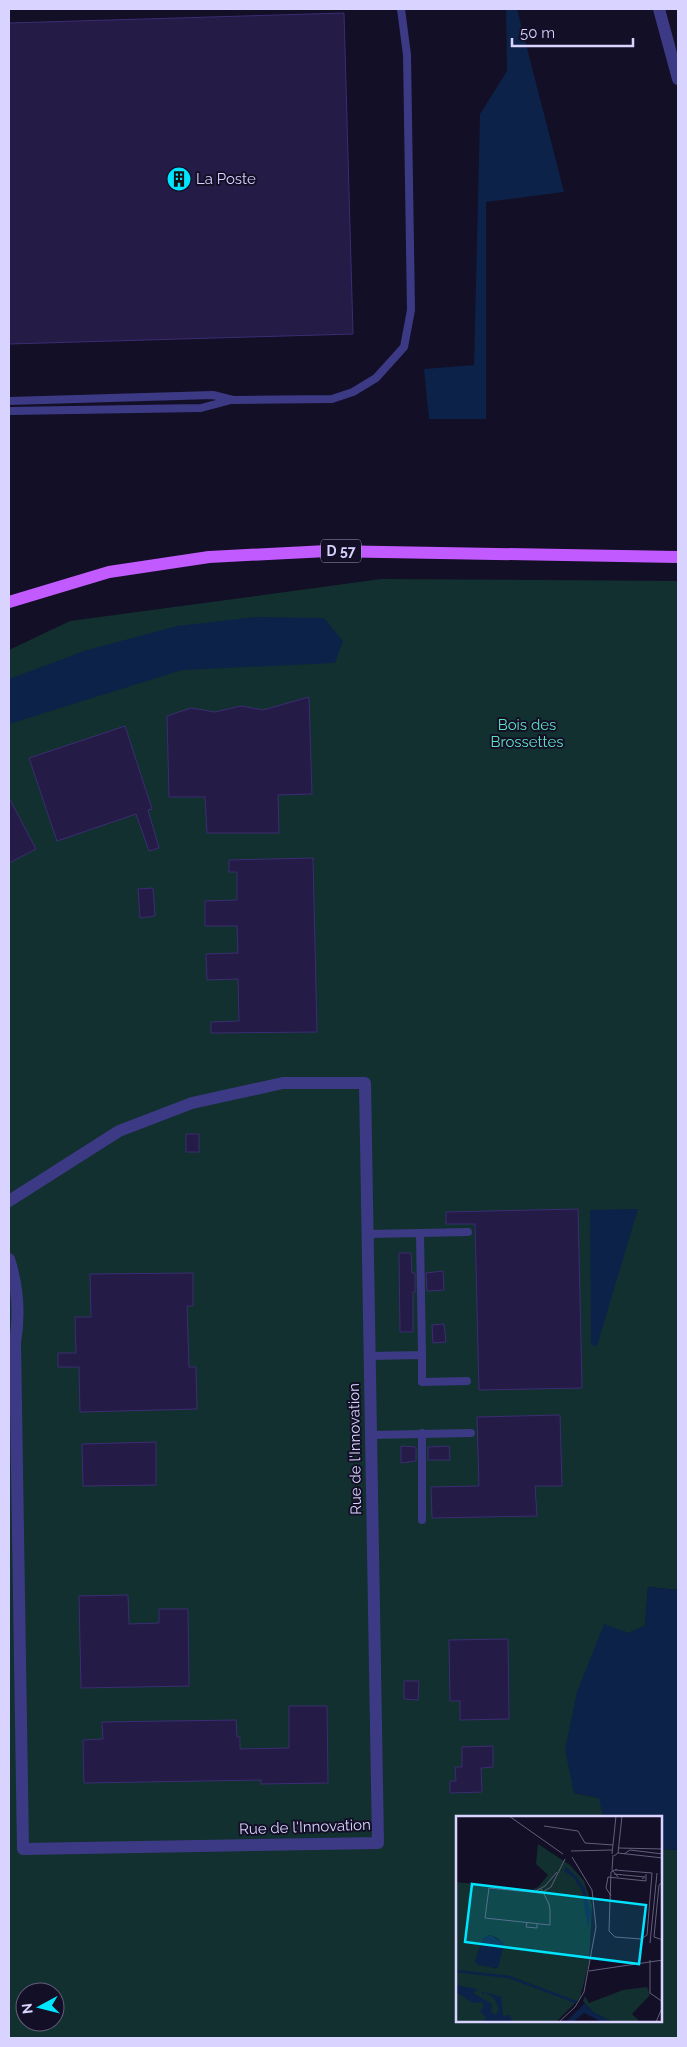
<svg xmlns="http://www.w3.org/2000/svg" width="687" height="2047" font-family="Raleway,sans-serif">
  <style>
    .green { fill: #12302f; fill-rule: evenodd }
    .water { fill: #0c2248 }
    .building { fill: #241b47; stroke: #3b2d73 }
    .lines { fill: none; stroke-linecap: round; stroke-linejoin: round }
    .lane { stroke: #3d3a85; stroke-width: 8 }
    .street { stroke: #3d3a85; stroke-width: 12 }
    .primary { stroke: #c25bff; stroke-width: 12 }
    .labels { text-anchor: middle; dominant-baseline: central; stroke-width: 4; stroke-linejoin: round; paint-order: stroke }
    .shield { fill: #130f26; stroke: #9e99be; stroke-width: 1 }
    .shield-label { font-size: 14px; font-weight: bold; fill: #d9d4ff }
    .poi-label { font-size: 15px; fill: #d9d4ff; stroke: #130f26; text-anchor: start }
    .park-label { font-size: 15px; fill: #5fe0c0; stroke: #130f26 }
    .street-label { font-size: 15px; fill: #d9d4ff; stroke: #130f26 }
    .inset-river { fill: none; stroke: #0c2248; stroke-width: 2.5 }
    .inset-road { fill: none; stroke: #625e7d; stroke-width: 1 }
    .view { fill: #00e5ff; fill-opacity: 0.15; stroke: #00e5ff; stroke-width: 2.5 }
    .inset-edge { fill: none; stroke: #d9d4ff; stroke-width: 2.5 }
  </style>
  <rect width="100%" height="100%" fill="#130f26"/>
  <path class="green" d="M381,579L678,581V1590L648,1587L645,1626L628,1633L566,1749L574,1793L600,1798L603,1817H457V2021H661V1849L678,1850V2038H9V650L70,621ZM25,1992H55V2022H25Z"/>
  <g class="water">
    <polygon points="506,9 517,9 564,192 486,202 486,419 429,419 424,369 474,365 480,114 507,71"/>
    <polygon points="257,617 324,618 343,641 335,663 182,670 9,724 9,679 84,651 177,626"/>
    <polygon points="638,1209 597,1346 591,1345 590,1210"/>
    <polygon points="648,1587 678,1590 678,1850 661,1849 661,1817 603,1817 599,1798 574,1793 565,1749 577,1692 604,1624 628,1633 645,1626"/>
  </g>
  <g class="building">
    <polygon points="344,13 353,334 9,344 9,23"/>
    <polygon points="309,697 312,794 278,795 279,833 207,833 205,797 169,797 167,716 191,708 215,712 241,706 263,710"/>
    <polygon points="125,726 152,809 148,810 159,848 149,851 136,814 57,841 29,758"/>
    <polygon points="9,798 36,849 9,863"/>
    <polygon points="313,858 317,1032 211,1033 211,1022 239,1021 238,979 207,980 206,954 238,953 237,926 205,926 205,901 237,900 237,872 229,872 229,860"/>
    <polygon points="153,888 155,916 140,918 138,889"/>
    <rect x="186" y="1134" width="13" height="18"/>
    <polygon points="578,1209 582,1388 479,1390 475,1224 446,1224 446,1212"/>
    <polygon points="399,1253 411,1253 412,1273 415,1273 415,1292 413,1292 413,1332 400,1332"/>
    <polygon points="443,1271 444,1290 427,1291 426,1273"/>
    <polygon points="193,1273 193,1306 187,1306 189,1367 196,1367 197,1409 80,1412 79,1367 58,1367 58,1353 76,1353 75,1317 91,1317 90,1274"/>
    <polygon points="444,1324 446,1342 433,1343 432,1325"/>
    <polygon points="560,1415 562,1486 535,1486 537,1516 432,1518 431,1487 479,1486 477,1417"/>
    <polygon points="156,1442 156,1485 83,1486 82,1444"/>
    <polygon points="401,1446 416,1447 416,1461 401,1463"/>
    <polygon points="449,1446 450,1460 428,1460 428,1447"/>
    <polygon points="128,1595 129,1624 159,1623 159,1609 188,1609 189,1686 81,1688 79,1596"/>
    <polygon points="508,1639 509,1719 460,1720 460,1701 450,1701 449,1640"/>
    <polygon points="404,1681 419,1681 418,1700 404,1699"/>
    <polygon points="289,1706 327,1706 328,1783 261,1784 261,1780 84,1783 83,1740 103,1739 102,1722 236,1720 237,1737 240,1737 240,1749 289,1748"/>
    <polygon points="493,1746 493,1767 481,1768 482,1792 450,1793 450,1781 456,1781 455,1767 462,1767 462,1747"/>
  </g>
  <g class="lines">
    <g class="lane">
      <polyline points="9,401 213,395 233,400 332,399 353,392 376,378 404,347 411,310 407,55 401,9"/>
      <polyline points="9,411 201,408 231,400"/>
      <polyline points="420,1233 468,1232"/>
      <polyline points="367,1234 420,1233 422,1355 369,1356"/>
      <polyline points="422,1355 422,1382 467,1381"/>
      <polyline points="422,1433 422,1520"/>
      <polyline points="371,1435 471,1433"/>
    </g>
    <g class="street">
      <polyline points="659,9 678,79"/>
      <path d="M9,1201L119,1131L192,1103L283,1083H365L378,1843L23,1849L15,1343C20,1313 18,1287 9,1259"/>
    </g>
    <polyline class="primary" points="9,602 109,572 209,557 327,551 678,557"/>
  </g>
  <defs>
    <symbol id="building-disc" viewBox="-11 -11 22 22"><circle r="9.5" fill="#00e5ff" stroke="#130f26"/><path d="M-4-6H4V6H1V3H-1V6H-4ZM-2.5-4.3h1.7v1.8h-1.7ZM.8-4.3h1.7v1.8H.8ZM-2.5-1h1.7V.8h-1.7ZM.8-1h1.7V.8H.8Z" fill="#111"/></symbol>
  </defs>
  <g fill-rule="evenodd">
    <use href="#building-disc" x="165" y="165" width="28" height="28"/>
  </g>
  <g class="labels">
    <rect class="shield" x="321" y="539.5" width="40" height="23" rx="4"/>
    <g class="shield-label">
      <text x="341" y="551">D 57</text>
    </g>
    <g class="poi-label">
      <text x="196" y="179">La Poste</text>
    </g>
    <g class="park-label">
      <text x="527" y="725">Bois des<tspan x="527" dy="17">Brossettes</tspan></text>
    </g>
    <g class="street-label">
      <text transform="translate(355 1449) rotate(-91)">Rue de l'Innovation</text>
      <text transform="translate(305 1827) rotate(-2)">Rue de l'Innovation</text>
    </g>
  </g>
  <g transform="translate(456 1816)">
    <rect width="206" height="206" fill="#130f26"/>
    <path d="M82,28L114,49L128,65L136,89L133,147L124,182L100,206H0V66L75,74L82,71L92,59L80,48ZM32,119L40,121L48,128L39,153L22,136ZM191,171L194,179L176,198L184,206H157L137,196L127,185L129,180L133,187L167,174Z" fill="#12302f" fill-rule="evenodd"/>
    <path d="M110,51L120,60L129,73L135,98L132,112L126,75L117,61L108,55ZM35,119L48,128L42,152L22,149L19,145L27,122ZM0,169L22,173L17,177L36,188L35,196L40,199L43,193L38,182L28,176L26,180V175L45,181L47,200L54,199L57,206H26L30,202L24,195L28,191L26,186L17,187L0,176ZM129,187L137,196L157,206H146L128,197L117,206H110Z" fill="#0c2248"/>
    <path class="inset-river" d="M0,155L53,161L120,186"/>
    <path class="inset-road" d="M53,0L107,38M88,10L122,15L129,27L157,29M162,32L207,33M115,35L156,34M162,37L166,0M156,38L160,0M168,38L174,34L207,38M157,39L156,54L162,61M158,40L162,37L207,42M159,54L196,57L191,119L185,123L159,121L153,115L155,56L161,53M158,58L189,61L186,63M207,66L203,69L198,121L207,124M85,73L87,76L93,88L94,94V109L29,102L33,72L84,77L87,76L90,74L95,71L109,43M78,76L89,70L101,56M155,80L150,72L152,61L190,65V58M71,107L70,111L81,112V108M194,127L201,57M194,144V177L207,186M133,155L207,144M103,206L119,191L128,176L140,111L136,74L116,41M200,206L206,192"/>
    <path class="view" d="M16,68L190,89L183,148L9,126Z"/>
    <rect width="206" height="206" class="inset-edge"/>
  </g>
  <rect width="687" height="2047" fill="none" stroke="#d9d4ff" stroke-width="20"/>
  <g transform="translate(40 2007) rotate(263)"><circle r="24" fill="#130f26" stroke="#625e7d"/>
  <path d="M0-4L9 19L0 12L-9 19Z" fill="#00e5ff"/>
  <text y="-8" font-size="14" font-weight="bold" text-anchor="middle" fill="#d9d4ff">N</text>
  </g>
  <path d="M512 38v8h121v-8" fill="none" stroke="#d9d4ff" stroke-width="2.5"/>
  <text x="520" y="38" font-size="15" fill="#d9d4ff" stroke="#130f26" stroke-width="4" paint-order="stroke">50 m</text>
</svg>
